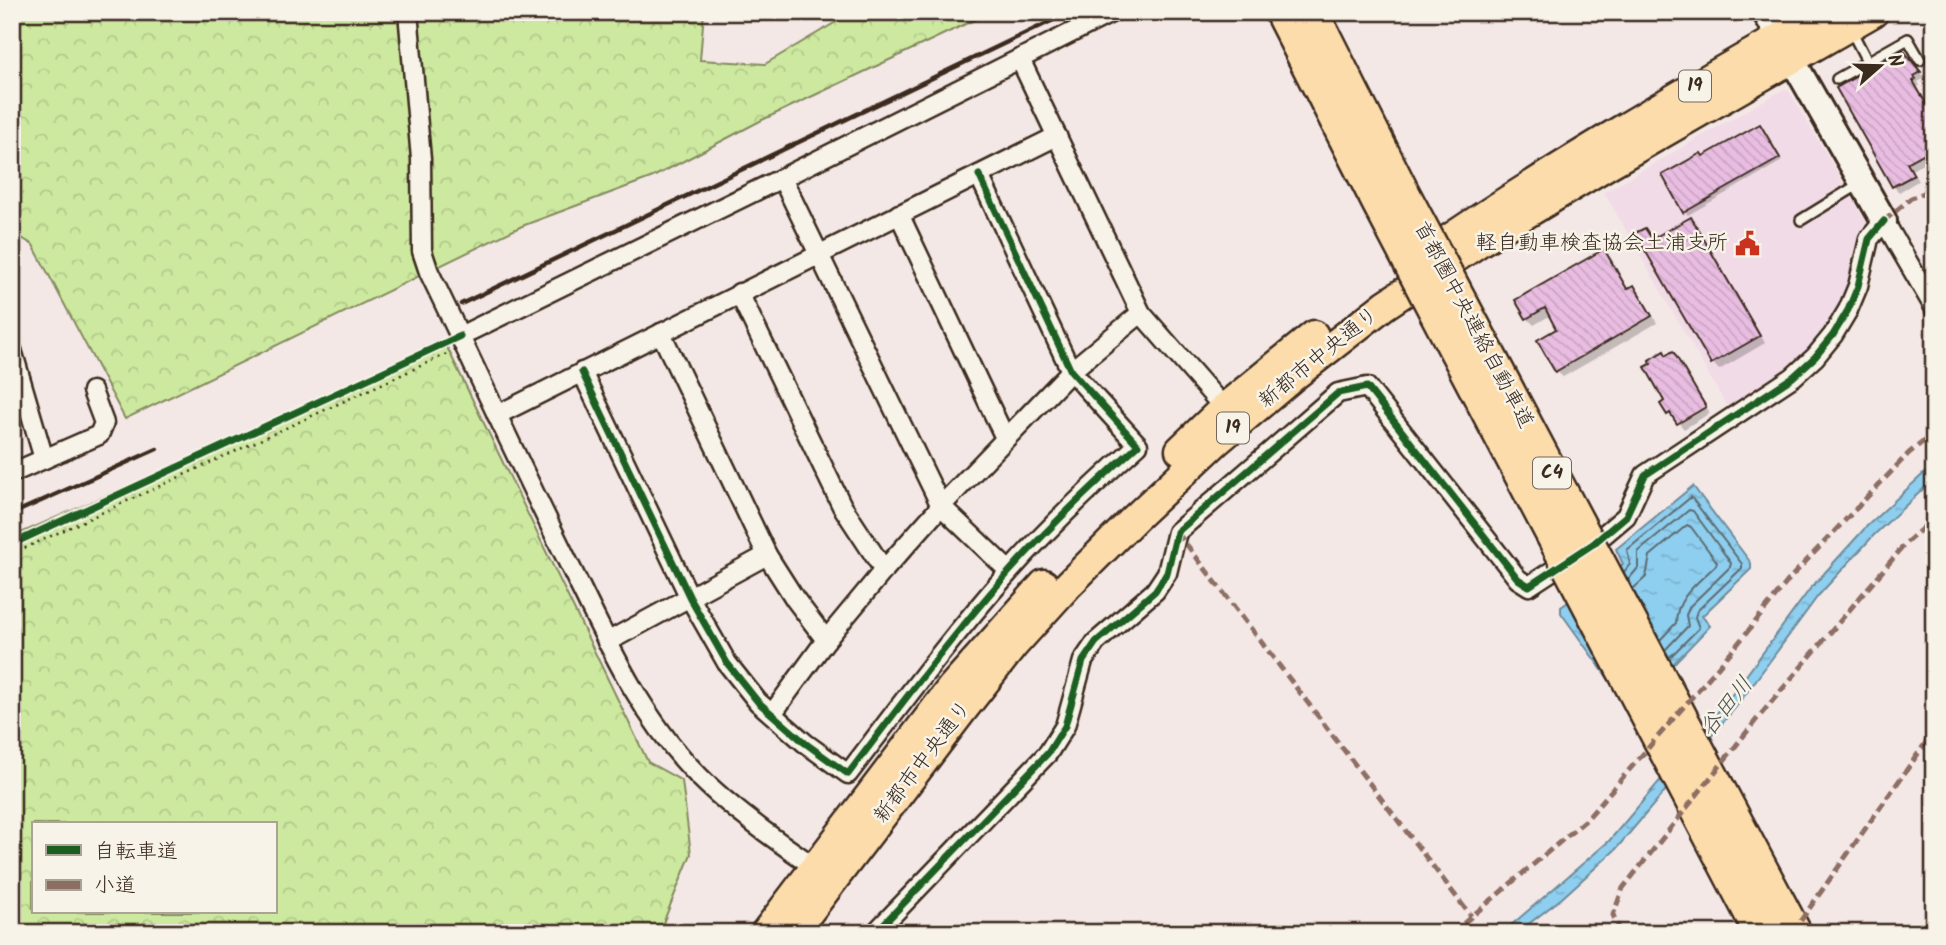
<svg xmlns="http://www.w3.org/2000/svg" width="1946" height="945" font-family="Kalam,'Klee One',sans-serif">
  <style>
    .built { fill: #f1dbe6 }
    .forest { fill: url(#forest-crowns); stroke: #848a5f; stroke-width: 2; fill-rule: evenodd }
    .water { fill: url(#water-ripples); stroke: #6d8c9b; stroke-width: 2 }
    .shadow { fill: #0003 }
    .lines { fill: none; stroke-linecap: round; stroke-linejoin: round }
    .shore { stroke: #5c6c72; stroke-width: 2 }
    .building { fill: url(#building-back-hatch); stroke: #3b2a1e; stroke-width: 2 }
    .lane-casing { stroke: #3b2a1e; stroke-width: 14 }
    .street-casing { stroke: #3b2a1e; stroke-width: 23 }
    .secondary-casing { stroke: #3b2a1e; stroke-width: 30 }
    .primary-casing { stroke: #3b2a1e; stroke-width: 33 }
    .path { stroke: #3b2a1e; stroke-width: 2.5; stroke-dasharray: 2 5; stroke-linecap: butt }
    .lane { stroke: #f7f3e8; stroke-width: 9 }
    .street { stroke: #f7f3e8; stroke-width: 18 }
    .secondary { stroke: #f7f3e8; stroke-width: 24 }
    .primary { stroke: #fddcac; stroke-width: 28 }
    .rail { stroke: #3b2a1e; stroke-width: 4.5 }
    .highway-bridge-casing { stroke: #3b2a1e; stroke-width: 37; stroke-linecap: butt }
    .highway-bridge { stroke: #fddcac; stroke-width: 32 }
    .quiet { stroke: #8d6e63; stroke-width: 5; stroke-dasharray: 10 5; stroke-linecap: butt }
    .cycleway-casing { stroke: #f7f3e8; stroke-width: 11 }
    .cycleway { stroke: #1b5e20; stroke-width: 7 }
    .labels { text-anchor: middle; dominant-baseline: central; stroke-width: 5; stroke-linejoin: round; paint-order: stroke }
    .shield { fill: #f7f3e8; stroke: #73665b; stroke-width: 2 }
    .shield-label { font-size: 19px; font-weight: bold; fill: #3b2a1e }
    .poi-label { font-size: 21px; fill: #3b2a1e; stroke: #f7f3e8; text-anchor: end }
    .street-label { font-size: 21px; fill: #3b2a1e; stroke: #f7f3e8 }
    .water-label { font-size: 23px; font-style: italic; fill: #505352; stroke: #f7f3e8 }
  </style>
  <defs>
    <pattern id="forest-crowns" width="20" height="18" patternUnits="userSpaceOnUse" patternTransform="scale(1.75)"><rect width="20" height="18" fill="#cde9a0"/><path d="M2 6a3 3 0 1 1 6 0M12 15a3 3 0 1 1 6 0" fill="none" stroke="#b1c889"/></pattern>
    <pattern id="water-ripples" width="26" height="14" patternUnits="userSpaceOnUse" patternTransform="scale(1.75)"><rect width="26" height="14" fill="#8eceef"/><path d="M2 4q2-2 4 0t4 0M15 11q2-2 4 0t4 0" fill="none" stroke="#7bb1cc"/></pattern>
    <pattern id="building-back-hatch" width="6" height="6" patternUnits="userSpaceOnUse" patternTransform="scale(1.75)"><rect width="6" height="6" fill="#e9bde2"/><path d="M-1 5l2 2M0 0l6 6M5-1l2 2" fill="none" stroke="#c9a3c1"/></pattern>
  </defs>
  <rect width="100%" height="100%" fill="#f4e8e7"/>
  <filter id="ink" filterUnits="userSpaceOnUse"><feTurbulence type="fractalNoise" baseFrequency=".0143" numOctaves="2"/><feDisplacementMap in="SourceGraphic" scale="14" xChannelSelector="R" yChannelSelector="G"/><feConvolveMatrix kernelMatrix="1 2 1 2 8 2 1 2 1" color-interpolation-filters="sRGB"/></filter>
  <g filter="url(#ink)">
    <polygon class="built" points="1784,89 1789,91 1870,228 1850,291 1829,329 1791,371 1730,412 1604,192"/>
    <g class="forest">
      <polygon points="12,12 704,12 700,60 765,64 853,12 991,12 762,120 653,177 522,226 125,419 33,245 12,232"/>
      <path d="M446,345L648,762L682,781L691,854L659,933H12V537ZM33,824H275V912H33Z"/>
    </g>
    <g class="water">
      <polygon points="1934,464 1934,479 1874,535 1818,596 1736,707 1616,849 1562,898 1517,933 1502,933 1609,841 1728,700 1810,589 1866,527"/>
      <polygon points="1693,486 1751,563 1751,569 1702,616 1710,626 1630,709 1561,613 1561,607 1623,564 1616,549"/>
    </g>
    <g class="shadow">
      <polygon points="1909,58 1925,78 1918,82 1920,86 1917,87 1934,115 1934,157 1912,170 1918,181 1899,192 1893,186 1838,89"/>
      <polygon points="1760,126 1782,161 1688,215 1685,212 1704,158"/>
      <polygon points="1690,219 1697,225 1765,343 1719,370 1713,363 1638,234 1645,230 1654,240"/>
      <polygon points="1604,251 1611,258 1629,290 1634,287 1641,294 1657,323 1563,377 1556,371 1559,330 1551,315 1534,325 1527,318"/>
      <polygon points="1664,353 1667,356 1673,353 1678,358 1710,413 1684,429 1675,418 1673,419 1668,414"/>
    </g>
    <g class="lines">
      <g class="shore">
        <polyline points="1624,572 1630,564 1627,550 1691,497 1742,564 1742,568 1697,611 1695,617 1699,628 1669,658"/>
        <polyline points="1628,580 1638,568 1638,552 1689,510 1693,511 1731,563 1730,567 1690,606 1686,615 1688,626 1665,650"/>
        <path d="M1633,589L1646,577L1650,556L1687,525L1691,527L1717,562L1716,565C1698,583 1676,597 1676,623L1660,640"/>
      </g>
    </g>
    <g class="building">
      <polygon points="1903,50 1921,72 1914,76 1916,79 1913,81 1934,117 1934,148 1907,163 1914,175 1892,187 1836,88"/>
      <polygon points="1760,124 1780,158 1683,213 1662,175 1701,153 1703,156"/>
      <polygon points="1691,217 1760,336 1711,364 1635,233 1645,228 1652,239"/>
      <polygon points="1604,249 1627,289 1634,285 1652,316 1555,372 1537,340 1556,329 1545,308 1526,319 1515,300"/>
      <polygon points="1664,351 1666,355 1673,351 1706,407 1677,424 1670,413 1667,415 1660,404 1664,401 1645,367 1651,364 1649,360"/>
    </g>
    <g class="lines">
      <defs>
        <g id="lane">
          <polyline points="1850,28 1867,61"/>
          <polyline points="1837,79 1908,39 1920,60"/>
          <polyline points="1801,220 1861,183"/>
        </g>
        <g id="street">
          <path d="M408,12L421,159L422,251L429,272C478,373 524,474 574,574C608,643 639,713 692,769C726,806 779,843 821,871"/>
          <polyline points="1020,59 1141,313 1224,408"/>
          <polyline points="782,178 941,506 1009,571"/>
          <polyline points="899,214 1005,438"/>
          <polyline points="739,293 842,506 884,570"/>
          <polyline points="661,333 767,555 795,599 826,640"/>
          <polyline points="460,336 782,178 1113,12"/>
          <polyline points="12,350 44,459"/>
          <path d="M582,372L690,598L727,663L758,702L805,743L848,774C900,706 951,637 1008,573C1048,528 1093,485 1138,445L1071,371L979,175"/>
          <polyline points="497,415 1057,136"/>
          <polyline points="12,473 99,435 104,423 92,391"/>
          <polyline points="607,642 767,555"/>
          <polyline points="772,714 826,640 884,570 941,506 1071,371 1141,313"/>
          <polyline points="875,933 1048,753 1065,726 1083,661 1096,642 1155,591 1167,573 1177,532 1338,393 1367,387 1518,579 1529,586 1593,544 1626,516 1645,475 1793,377 1815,357 1833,335 1848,310 1858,286 1869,239 1884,221 1934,307"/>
        </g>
        <polyline id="secondary" points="1765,12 1884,221"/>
        <g id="primary">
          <path d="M1415,262C1547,171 1685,91 1825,12"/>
          <polyline points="1180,450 1224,408 1314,335"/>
          <polyline points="765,933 952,687 1044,584"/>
          <polyline points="793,933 962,711 1013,646 1069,584 1134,519 1216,442 1294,376 1385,305 1481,241 1609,164 1874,12"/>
        </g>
      </defs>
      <use href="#lane" class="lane-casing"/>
      <use href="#street" class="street-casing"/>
      <use href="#secondary" class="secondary-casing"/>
      <use href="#primary" class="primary-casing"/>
      <polyline class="path" points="12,554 451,352"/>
      <use href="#lane" class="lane"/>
      <use href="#street" class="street"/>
      <use href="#secondary" class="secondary"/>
      <use href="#primary" class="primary"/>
      <g class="rail">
        <polyline points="461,304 1070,12"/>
        <polyline points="12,514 157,449"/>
      </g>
      <defs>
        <g id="highway-bridge">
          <polyline points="1281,12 1378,202 1761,933"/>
          <polyline points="1312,12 1401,189 1795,933"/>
        </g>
      </defs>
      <use href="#highway-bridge" class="highway-bridge-casing"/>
      <use href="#highway-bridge" class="highway-bridge"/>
      <g class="quiet">
        <polyline points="1884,221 1911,198 1934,189"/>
        <polyline points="1177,532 1471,916"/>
        <polyline points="1452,933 1586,820 1736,646 1791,577 1909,453 1934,433"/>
        <polyline points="1621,933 1613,915 1623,888 1757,719 1907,542 1934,518"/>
        <polyline points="1792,933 1934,731"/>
      </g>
      <defs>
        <g id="cycleway">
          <path d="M582,372L690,598L727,663L758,702L805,743L848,774C900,706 951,637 1008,573C1048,528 1093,485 1138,445L1071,371L979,175"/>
          <polyline points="12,544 460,336"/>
          <polyline points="875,933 1048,753 1065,726 1083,661 1096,642 1155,591 1167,573 1177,532 1338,393 1367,387 1518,579 1529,586 1593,544 1626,516 1645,475 1793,377 1815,357 1833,335 1848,310 1858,286 1869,239 1884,221"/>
        </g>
      </defs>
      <use href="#cycleway" class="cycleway-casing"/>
      <use href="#cycleway" class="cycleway"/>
    </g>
  </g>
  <defs>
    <symbol id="civic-bare" viewBox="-9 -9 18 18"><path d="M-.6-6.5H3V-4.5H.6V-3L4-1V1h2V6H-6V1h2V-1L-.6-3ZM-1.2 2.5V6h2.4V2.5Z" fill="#c8321e" stroke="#f7f3e8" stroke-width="2.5" paint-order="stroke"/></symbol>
  </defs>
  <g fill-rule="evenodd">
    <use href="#civic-bare" x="1730" y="226" width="35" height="35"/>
  </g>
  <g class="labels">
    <g class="shield">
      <rect x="1679" y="70.5" width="32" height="31" rx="5"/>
      <rect x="1217" y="412.5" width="32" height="31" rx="5"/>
      <rect x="1533" y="457.5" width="38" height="31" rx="5"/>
    </g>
    <g class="shield-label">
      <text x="1695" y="86">19</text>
      <text x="1233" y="428">19</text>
      <text x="1552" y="473">C4</text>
    </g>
    <g class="poi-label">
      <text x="1728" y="243">軽自動車検査協会土浦支所</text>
    </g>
    <g class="street-label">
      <text transform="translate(1473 325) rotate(62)">首都圏中央連絡自動車道</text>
      <text transform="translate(1319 358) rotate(-39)">新都市中央通り</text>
      <text transform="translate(923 762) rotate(-53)">新都市中央通り</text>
    </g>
    <g class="water-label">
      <text transform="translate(1727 707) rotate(-51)">谷田川</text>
    </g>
  </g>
  <rect width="1946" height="945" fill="none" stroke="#f7f3e8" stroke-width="42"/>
  <rect x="21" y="21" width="1904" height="903" fill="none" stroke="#3b2a1e" stroke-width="2.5" filter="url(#ink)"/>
  <rect x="32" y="822" width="245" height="91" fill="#f7f3e8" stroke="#aca397" stroke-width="2"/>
  <rect x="46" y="845" width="35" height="10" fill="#1b5e20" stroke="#aca397" stroke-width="2"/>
  <text x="94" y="858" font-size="21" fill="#3b2a1e">自転車道</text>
  <rect x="46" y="880" width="35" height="10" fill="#8d6e63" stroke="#aca397" stroke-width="2"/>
  <text x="94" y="892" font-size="21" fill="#3b2a1e">小道</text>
  <g transform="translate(1880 66) rotate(70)" stroke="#f7f3e8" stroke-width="5" paint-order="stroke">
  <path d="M0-5L12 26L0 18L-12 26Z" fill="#3b2a1e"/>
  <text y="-10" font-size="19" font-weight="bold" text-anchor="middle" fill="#3b2a1e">N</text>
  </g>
</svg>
